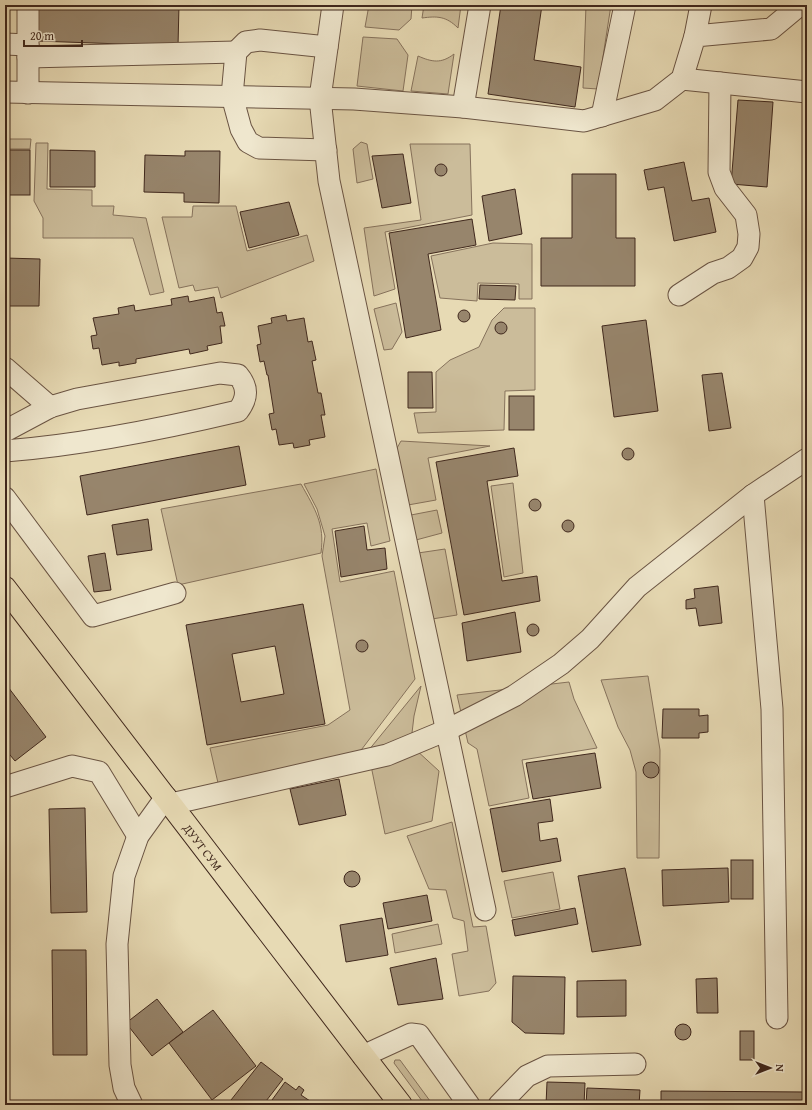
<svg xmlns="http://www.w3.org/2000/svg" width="812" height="1110" font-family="'Gentium Book Plus',serif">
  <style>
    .green { fill: #cbbc9a; stroke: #86725c }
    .building { fill: #97856c; stroke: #40281d; fill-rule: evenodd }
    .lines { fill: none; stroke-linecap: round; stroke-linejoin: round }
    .minor-casing { stroke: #6a5443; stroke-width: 23 }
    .major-casing { stroke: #40281d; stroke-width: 24 }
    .minor { stroke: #efe7ce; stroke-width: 21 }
    .major { stroke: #e7dab4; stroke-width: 22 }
    .labels { text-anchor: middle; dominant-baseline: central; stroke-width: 3.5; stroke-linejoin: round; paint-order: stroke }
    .street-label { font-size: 12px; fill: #40281d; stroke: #efe7ce }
  </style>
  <rect width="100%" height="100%" fill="#e7dab4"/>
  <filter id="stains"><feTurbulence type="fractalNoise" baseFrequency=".005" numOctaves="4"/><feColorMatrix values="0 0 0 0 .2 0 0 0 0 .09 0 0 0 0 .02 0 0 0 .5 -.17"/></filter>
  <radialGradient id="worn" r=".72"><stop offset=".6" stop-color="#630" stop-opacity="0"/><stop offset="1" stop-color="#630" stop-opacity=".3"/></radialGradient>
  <g class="green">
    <polygon points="369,5 412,5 411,19 399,30 365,27"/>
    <path d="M424,5H461L458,28C446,16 437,16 422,18Z"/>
    <polygon points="586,5 611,5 598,89 583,88"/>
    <polygon points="363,37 397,39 408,55 403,91 357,86"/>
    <path d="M454,54L448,94L411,91L418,56C432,62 441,64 454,54Z"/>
    <polygon points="5,116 6,139 31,139 30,149 5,149"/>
    <polygon points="361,142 367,144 373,179 357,183 353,149"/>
    <polygon points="36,143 48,143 47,189 92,190 92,206 114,206 113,215 146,218 164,292 150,295 133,238 43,238 43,218 34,201"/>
    <polygon points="410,144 470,144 472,215 385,232 395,289 374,296 364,228 421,220"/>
    <polygon points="193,206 236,206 247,251 307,235 314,261 221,298 218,287 195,291 193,285 179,288 162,217 192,217"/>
    <polygon points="493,243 532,244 532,299 519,299 519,284 478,283 477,301 440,298 431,256"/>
    <polygon points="396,303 402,332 392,349 384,350 374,309"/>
    <polygon points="504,308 535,308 535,390 505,391 504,430 418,433 414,413 436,412 436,372 450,360 479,347 492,320"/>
    <polygon points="401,441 490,446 428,458 436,500 408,505 397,448"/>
    <polygon points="376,469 390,541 371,546 367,523 332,529 340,582 394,571 415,679 346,770 221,796 210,748 328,725 350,710 322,556 325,536 317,509 304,484"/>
    <polygon points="513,483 523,573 504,577 491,486"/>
    <path d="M301,484C315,509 325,524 321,553L178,585L161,509Z"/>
    <polygon points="437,510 442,533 416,540 411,515"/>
    <polygon points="445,549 457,615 432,619 418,553"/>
    <polygon points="648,676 660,750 659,858 637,858 636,772 630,750 618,727 601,680"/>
    <polygon points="569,682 574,699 597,748 522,760 529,798 489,806 477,749 468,743 457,695"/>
    <polygon points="421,686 414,716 412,733 415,749 439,771 432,821 385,834 368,751"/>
    <polygon points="452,822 473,927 486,926 496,983 489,991 459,996 452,954 468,951 464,921 453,918 446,890 429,889 407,836"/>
    <polygon points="553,872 560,909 512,918 504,881"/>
    <polygon points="438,924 442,944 395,953 392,934"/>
    <polygon points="395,1060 400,1060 433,1105 425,1105 394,1063"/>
  </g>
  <g class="building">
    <polygon points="38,5 179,5 178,46 37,41"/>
    <polygon points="501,5 542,5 534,60 581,67 575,107 488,94"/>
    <polygon points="738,100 773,102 767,187 731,184"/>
    <rect x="5" y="150" width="25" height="45"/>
    <polygon points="50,150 95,151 95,187 50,187"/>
    <polygon points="185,151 220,151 219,203 184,202 184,193 144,192 145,155 185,156"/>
    <polygon points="403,154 411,203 382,208 372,156"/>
    <polygon points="684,162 692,201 709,198 716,232 674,241 664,187 648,190 644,170"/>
    <circle cx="441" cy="170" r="6"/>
    <polygon points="572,174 616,174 616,238 635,238 635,286 541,286 541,238 572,238"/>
    <polygon points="515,189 522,234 489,241 482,196"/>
    <polygon points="289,202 299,235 249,248 240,212"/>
    <polygon points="472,219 476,245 428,254 441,330 406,338 389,233"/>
    <polygon points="5,258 40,259 39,306 5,306"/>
    <polygon points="480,285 516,286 515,300 479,299"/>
    <polygon points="188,296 189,302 214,297 217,313 222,312 225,326 220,326 222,343 207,346 208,350 190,354 189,349 136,359 136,363 119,366 119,362 102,365 99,348 93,349 91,336 97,335 93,318 119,314 118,308 134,305 135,311 172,305 171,299"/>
    <circle cx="464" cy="316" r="6"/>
    <polygon points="286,315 287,321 304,318 308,342 312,341 316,360 312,361 318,393 321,393 325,415 321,415 325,437 309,440 310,445 294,448 293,443 279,445 276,429 272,430 269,414 274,413 268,375 267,375 264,361 260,362 257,345 261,344 258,326 272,323 271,318"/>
    <polygon points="646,320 658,411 614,417 602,326"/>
    <circle cx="501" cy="328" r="6"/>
    <polygon points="408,372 432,372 433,408 408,408"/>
    <polygon points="722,373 731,428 709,431 702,375"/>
    <rect x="509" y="396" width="25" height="34"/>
    <polygon points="239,446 246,485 87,515 80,476"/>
    <polygon points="514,448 518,476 487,481 502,581 537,576 540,601 464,615 436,462"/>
    <circle cx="628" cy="454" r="6"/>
    <circle cx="535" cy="505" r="6"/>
    <polygon points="148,519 152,550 117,555 112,525"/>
    <circle cx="568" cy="526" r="6"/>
    <polygon points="364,526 367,550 385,548 387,569 341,577 335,531"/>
    <polygon points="105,553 111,590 94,592 88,556"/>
    <polygon points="718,586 722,623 699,626 696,608 686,609 686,600 695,598 694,589"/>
    <path d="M303,604L325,724L207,745L186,625ZM275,646L284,694L241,702L232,654Z"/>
    <polygon points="515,612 521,652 467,661 462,623"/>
    <circle cx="533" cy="630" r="6"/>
    <circle cx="362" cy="646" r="6"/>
    <polygon points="5,683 46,737 15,761 5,749"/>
    <polygon points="663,709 699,709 699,716 708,715 708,732 699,733 699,738 662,738"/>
    <polygon points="595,753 601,788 533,799 526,763"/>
    <circle cx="651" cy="770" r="8"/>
    <polygon points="339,779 346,815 299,825 290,789"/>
    <polygon points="550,799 553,821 538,823 540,841 557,838 561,861 502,872 490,809"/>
    <polygon points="85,808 87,912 51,913 49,809"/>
    <rect x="731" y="860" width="22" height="39"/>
    <polygon points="625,868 641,945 592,952 578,876"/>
    <polygon points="728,868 729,902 663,906 662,870"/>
    <circle cx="352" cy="879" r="8"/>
    <polygon points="427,895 432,921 388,929 383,903"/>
    <polygon points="575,908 578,924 515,936 512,920"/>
    <polygon points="382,918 388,955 346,962 340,925"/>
    <polygon points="52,950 86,950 87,1055 53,1055"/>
    <polygon points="436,958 443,999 398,1005 390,968"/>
    <polygon points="513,976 565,977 564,1034 525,1033 512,1022"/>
    <polygon points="717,978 718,1013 697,1013 696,979"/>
    <polygon points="626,980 626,1016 577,1017 577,981"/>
    <polygon points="157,999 183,1032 152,1056 126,1023"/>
    <polygon points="213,1010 256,1066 212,1100 169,1043"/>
    <circle cx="683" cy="1032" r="8"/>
    <rect x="740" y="1031" width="14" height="29"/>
    <polygon points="261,1062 283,1079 263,1105 237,1105 231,1100"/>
    <polygon points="285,1082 296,1090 299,1086 304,1090 301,1095 313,1103 311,1105 278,1105 272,1100"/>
    <polygon points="547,1082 585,1083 584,1105 546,1105"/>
    <polygon points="587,1088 640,1090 639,1105 586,1105"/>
    <polygon points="661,1091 807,1092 807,1105 661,1105"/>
    <rect x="26" y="1101" width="81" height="4"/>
  </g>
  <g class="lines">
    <defs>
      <g id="minor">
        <polyline points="333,5 320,98 329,181 485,910"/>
        <polyline points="695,36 701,5"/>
        <polyline points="5,44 28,45"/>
        <polyline points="28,57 236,52"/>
        <polyline points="682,79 807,92"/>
        <polyline points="5,92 354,99 463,107 584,121 655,100 682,79 695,36 771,29 795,9 797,5"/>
        <polyline points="28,93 28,5"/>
        <polyline points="463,107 480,5"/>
        <polyline points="602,116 625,5"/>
        <polyline points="326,150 259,148 248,142 241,129 232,96 236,52 246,42 260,40 327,47"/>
        <polyline points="679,295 713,273 728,268 742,258 748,247 749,234 746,215 725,188 719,172 720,83"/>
        <polyline points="5,368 50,407"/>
        <path d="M5,431L50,407L77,399L220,373L238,375C248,387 248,398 238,411C162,429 84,445 5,451"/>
        <polyline points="5,498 93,616 175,593"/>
        <polyline points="5,787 72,766 99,772 138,836"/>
        <polyline points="171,804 387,755 447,730 514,696 561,664 590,639 637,587 753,495"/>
        <polyline points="777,1018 772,709 753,495 807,459"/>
        <polyline points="363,1056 411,1034 419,1035 469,1105"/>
        <polyline points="132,1105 124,1088 120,1065 117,944 124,876 138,836 166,797"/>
        <polyline points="499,1105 527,1076 548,1066 635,1064"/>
      </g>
      <g id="major">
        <path id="s1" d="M5,588L401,1105"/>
      </g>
    </defs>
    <use href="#minor" class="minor-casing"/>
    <use href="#major" class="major-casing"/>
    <use href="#minor" class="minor"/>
    <use href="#major" class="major"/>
  </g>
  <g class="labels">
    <g class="street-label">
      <text stroke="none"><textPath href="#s1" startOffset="326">ДУУТ СУМ</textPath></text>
    </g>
  </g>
  <rect width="812" height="1110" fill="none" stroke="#e7dab4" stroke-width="20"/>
  <rect x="6" y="6" width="800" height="1098" fill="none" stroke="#40281d" stroke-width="2"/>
  <rect x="10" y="10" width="792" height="1090" fill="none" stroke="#40281d"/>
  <g transform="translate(770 1068) rotate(90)" stroke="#efe7ce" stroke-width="3" paint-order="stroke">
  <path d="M0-3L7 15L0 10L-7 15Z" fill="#40281d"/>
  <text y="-6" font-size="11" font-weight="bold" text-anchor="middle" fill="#40281d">N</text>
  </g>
  <path d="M24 40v6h58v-6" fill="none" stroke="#40281d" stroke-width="2"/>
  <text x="30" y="40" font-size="12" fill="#40281d" stroke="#efe7ce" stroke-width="3" paint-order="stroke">20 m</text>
  <rect width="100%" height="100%" filter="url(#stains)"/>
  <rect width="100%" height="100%" fill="url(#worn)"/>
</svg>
